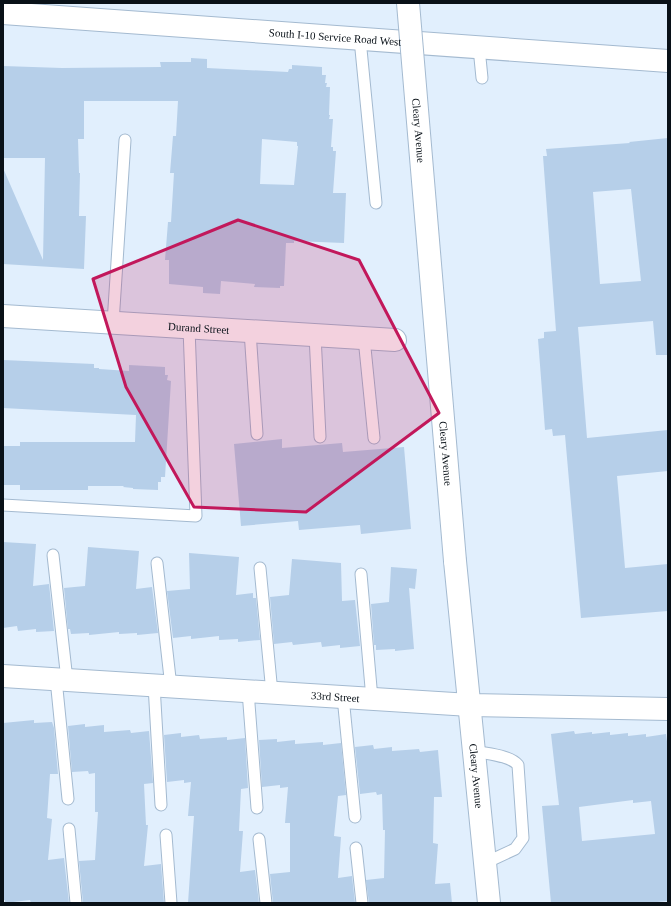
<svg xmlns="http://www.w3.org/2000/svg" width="671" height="906" font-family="'Times New Roman',serif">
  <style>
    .building { fill: #b6cfe9; fill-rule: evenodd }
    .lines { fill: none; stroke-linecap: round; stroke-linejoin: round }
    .service-casing { stroke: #a4bad0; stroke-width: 13 }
    .minor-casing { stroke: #a4bad0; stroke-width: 24 }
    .tertiary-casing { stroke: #a4bad0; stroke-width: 24 }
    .service { stroke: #fff; stroke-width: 11 }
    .minor { stroke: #fff; stroke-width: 22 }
    .tertiary { stroke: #fff; stroke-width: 22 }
    .tertiary-bridge-casing { stroke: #a4bad0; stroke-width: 24; stroke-linecap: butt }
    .tertiary-bridge { stroke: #fff; stroke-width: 22 }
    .marked { fill: #c2185b; fill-opacity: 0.2; stroke: #c2185b; stroke-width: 3; stroke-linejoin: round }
    .labels { text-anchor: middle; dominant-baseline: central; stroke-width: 3.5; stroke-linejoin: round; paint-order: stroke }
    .street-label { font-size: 11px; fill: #091118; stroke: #fff }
  </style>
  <rect width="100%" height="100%" fill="#e1effd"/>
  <g class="building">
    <path d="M191,58L207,59V68L288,72L289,69H292V65L322,67V75H326L325,83H327L326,87H330L329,115H330L329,119H333L331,147H333V151H336L333,193H346L344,243L294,241V243H286L284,286H280V288L254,287L255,284L221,281L220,294L203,293V287L169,284V260H165L168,222H171L174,173H170L173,136H176L178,101H84V139H78L79,173H80L79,216H86L84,269L3,264V168L43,260L45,158H3V66L62,68L161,67L160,62H191ZM262,139L297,142V146H298L294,185L260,184Z"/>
    <path d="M668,138V355H656L653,321L578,327L587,438L668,430V471L617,476L625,568L668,564V611L581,618L565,435L553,436L552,429L545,430L538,339L544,338V332L556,331L543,156H547L546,149L630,143L629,142ZM631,189L641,281L600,284L593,192Z"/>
    <polygon points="3,360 94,364 94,368 99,368 99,369 129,371 129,365 165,367 165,375 168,375 167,380 171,381 165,477 161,477 161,482 158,482 158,490 133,489 133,488 123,487 124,486 88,486 88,490 20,490 20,485 3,485 3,446 20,446 20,442 135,442 136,415 3,408"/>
    <polygon points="282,439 282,448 342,443 343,452 404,447 411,529 361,534 360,525 299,530 298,521 241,526 234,444"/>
    <polygon points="3,542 36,544 33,586 49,584 54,631 36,632 36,629 18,631 17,626 3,628"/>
    <polygon points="88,547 139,551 136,589 152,587 158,633 137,635 137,633 119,634 119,632 89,635 89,633 71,634 70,629 68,629 64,588 85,586"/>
    <polygon points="189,553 239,557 236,595 253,593 253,598 256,598 260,640 238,642 238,639 219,640 219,636 191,639 191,636 173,638 167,591 190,589"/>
    <polygon points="292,559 341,563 342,601 355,600 360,646 340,648 340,645 322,647 321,642 293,645 292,642 274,644 270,597 289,595"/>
    <polygon points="391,567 417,569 415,589 409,588 414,649 395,651 395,649 376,650 376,645 374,645 371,604 389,602"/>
    <polygon points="34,720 34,723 52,722 54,728 58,774 50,774 47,818 52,819 48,860 64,858 69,903 31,903 30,900 5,903 5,900 3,900 3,723"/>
    <polygon points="85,724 85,727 104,725 104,732 130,730 131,733 149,731 153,783 144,784 146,825 148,825 144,866 161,864 164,903 83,903 79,861 95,860 98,812 95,812 95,773 89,774 88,771 72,772 68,726"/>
    <path d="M574,731L575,734L592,732V734L610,732V735L628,733V736L646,734V737L666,734L668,749V901L647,903H551L542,806L559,805L551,734ZM633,800V803L651,801L655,834L582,841L579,807Z"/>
    <polygon points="181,733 181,737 199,735 200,739 227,737 227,740 245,738 248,788 241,789 239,831 243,831 240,872 255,870 259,903 188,903 194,816 188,816 191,782 184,783 184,780 167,782 164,735"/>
    <polygon points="277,739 277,742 295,740 295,744 323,742 323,745 341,743 346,795 338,796 334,836 341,837 338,878 352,876 355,903 273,903 270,874 290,872 290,823 285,823 288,787 280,788 280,785 262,787 259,740"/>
    <polygon points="373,745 374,749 392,747 392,751 419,749 420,752 438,750 442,797 434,797 433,843 438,844 435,884 450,883 452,903 369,903 366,880 384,878 385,830 383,830 382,794 377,795 376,792 360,794 355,747"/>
  </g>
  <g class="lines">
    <defs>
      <g id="service">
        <polyline points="360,39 376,203"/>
        <polyline points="479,48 482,78"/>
        <polyline points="113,323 125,140"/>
        <polyline points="250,331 257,434"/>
        <polyline points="315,335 320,437"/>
        <polyline points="364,338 374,438"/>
        <polyline points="3,505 196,516 189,328"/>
        <polyline points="53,555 67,680"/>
        <polyline points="157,563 171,687"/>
        <polyline points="260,568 272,693"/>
        <polyline points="361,574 372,699"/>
        <polyline points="56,679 68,799"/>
        <polyline points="154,685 161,805"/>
        <polyline points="248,691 257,808"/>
        <polyline points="343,697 355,817"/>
        <path d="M474,751C487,754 510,755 518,765L523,838L515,849L485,863"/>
        <polyline points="69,829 76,903"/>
        <polyline points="166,835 171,903"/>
        <polyline points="259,839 266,903"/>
        <polyline points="356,848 362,903"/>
      </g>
      <g id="minor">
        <path id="s1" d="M3,316L395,340"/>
        <path id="s2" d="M3,676L470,705L668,709"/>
      </g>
      <g id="tertiary">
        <path id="s3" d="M3,13L668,61"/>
        <path id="s4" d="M455,561L489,903"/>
      </g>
    </defs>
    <use href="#service" class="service-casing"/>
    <use href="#minor" class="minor-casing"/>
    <use href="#tertiary" class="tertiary-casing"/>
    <use href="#service" class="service"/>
    <use href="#minor" class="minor"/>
    <use href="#tertiary" class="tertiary"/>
    <defs>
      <g id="tertiary-bridge">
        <path id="s5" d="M408,3L455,561"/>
      </g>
    </defs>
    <use href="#tertiary-bridge" class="tertiary-bridge-casing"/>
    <use href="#tertiary-bridge" class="tertiary-bridge"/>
  </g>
  <path class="marked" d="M238,220L359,260L439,413L306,512L194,507L126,387L93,279Z"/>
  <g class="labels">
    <g class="street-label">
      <text stroke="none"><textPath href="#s3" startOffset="333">South I-10 Service Road West</textPath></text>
      <text stroke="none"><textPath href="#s5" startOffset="128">Cleary Avenue</textPath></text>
      <text stroke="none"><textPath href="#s1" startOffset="196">Durand Street</textPath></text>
      <text stroke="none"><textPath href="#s5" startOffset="452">Cleary Avenue</textPath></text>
      <text stroke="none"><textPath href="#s2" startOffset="333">33rd Street</textPath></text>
      <text stroke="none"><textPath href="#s4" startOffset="216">Cleary Avenue</textPath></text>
    </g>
  </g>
  <rect width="671" height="906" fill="none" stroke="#091118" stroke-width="8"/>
</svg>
